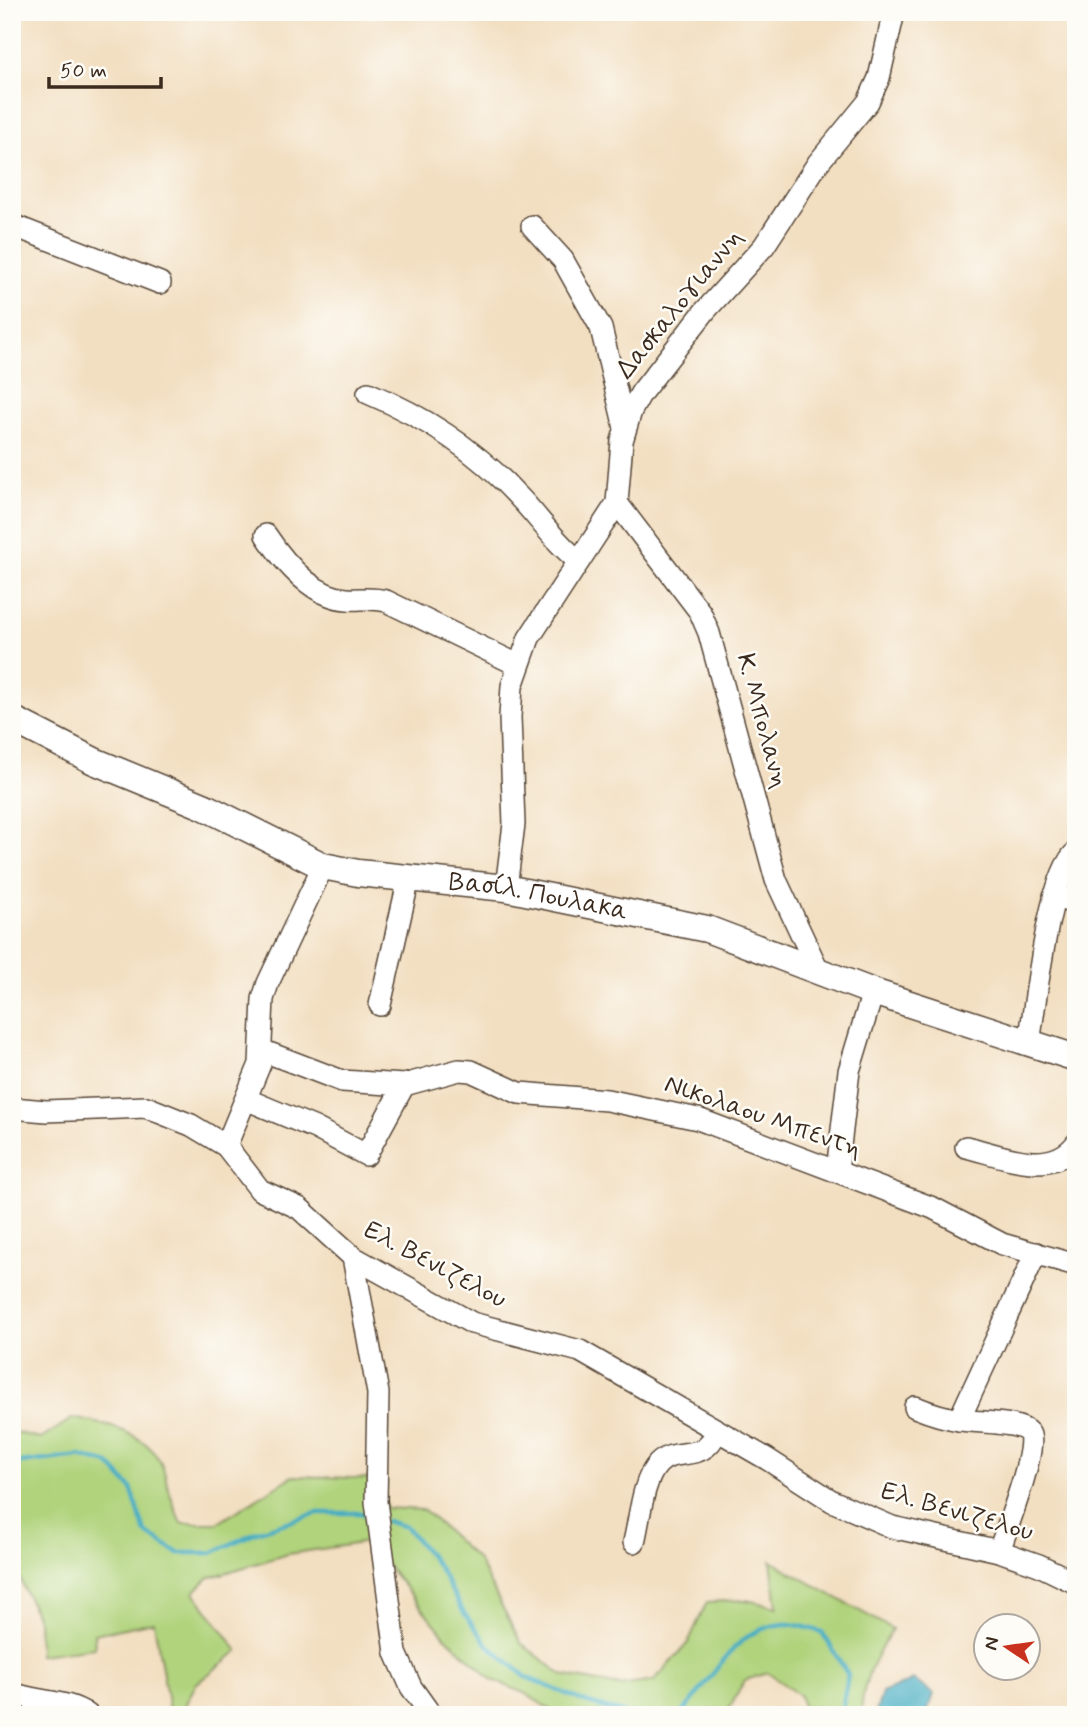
<svg xmlns="http://www.w3.org/2000/svg" width="1088" height="1727" font-family="Mynerve,sans-serif">
  <style>
    .green { fill: #b0d37c; stroke: #767e4d; stroke-width: 2 }
    .water { fill: #43acc2; stroke: #3f6b70; stroke-width: 2 }
    .lines { fill: none; stroke-linecap: round; stroke-linejoin: round }
    .stream { stroke: #43acc2; stroke-width: 4.5 }
    .minor-casing { stroke: #564536; stroke-width: 24 }
    .major-casing { stroke: #564536; stroke-width: 29 }
    .minor { stroke: #fff; stroke-width: 21 }
    .major { stroke: #fff; stroke-width: 26 }
    .labels { text-anchor: middle; dominant-baseline: central; stroke-width: 5; stroke-linejoin: round; paint-order: stroke }
    .street-label { font-size: 26px; fill: #3b2a1e; stroke: #fdfcf7 }
  </style>
  <rect width="100%" height="100%" fill="#fdfcf7"/>
  <filter id="ink" filterUnits="userSpaceOnUse"><feTurbulence type="fractalNoise" baseFrequency=".0143" numOctaves="2"/><feDisplacementMap in="SourceGraphic" scale="14" xChannelSelector="R" yChannelSelector="G"/><feConvolveMatrix kernelMatrix="1 2 1 2 8 2 1 2 1" color-interpolation-filters="sRGB"/></filter>
  <filter id="wash" filterUnits="userSpaceOnUse"><feTurbulence type="fractalNoise" baseFrequency=".00686" numOctaves="4" result="noise"/><feDisplacementMap in="SourceGraphic" scale="28" xChannelSelector="R" yChannelSelector="G"/><feGaussianBlur stdDeviation="1.57" result="paint"/><feColorMatrix in="noise" values="0 0 0 0 0 0 0 0 0 0 0 0 0 0 0 0 0 1.4 0 .05"/><feComposite in="paint" operator="in"/></filter>
  <g filter="url(#wash)">
    <rect width="100%" height="100%" fill="#f2dec0"/>
    <path class="green" d="M73,1418C106,1424 153,1433 164,1471C170,1492 171,1501 181,1523H218L293,1476L382,1479L386,1508L424,1510L478,1560L521,1643L562,1675L619,1686L654,1681L688,1643L707,1602L746,1600L777,1607L771,1561L892,1629C877,1656 860,1682 862,1715H805L800,1696L768,1673L745,1680L726,1715H559L524,1693L492,1680L444,1635L368,1542L288,1554L208,1578L194,1592L238,1651L196,1684L180,1715H170L154,1622L94,1634L95,1648L39,1655L38,1621L12,1560V1431L41,1439Z"/>
    <polygon class="water" points="914,1680 933,1694 926,1715 875,1715 882,1693"/>
    <g class="lines">
      <g class="stream">
        <polyline points="12,1464 79,1456 109,1464 131,1488 145,1532 178,1553 212,1553 256,1532 317,1513 361,1513 371,1516"/>
        <polyline points="386,1521 406,1527 438,1566 464,1613 488,1645 526,1677 585,1702 629,1715"/>
        <path d="M680,1715C713,1682 731,1628 784,1624C796,1623 811,1629 822,1632L848,1675L841,1715"/>
      </g>
    </g>
  </g>
  <g filter="url(#ink)">
    <g class="lines">
      <defs>
        <g id="minor">
          <polyline points="12,225 160,283"/>
          <polyline points="532,226 563,260 601,328 625,428"/>
          <path d="M368,393C423,416 476,450 517,495C538,516 555,543 579,561"/>
          <polyline points="617,503 700,612 709,633 776,880 819,972"/>
          <path d="M266,535C284,562 312,597 347,599C361,600 372,597 386,601L518,665"/>
          <polyline points="506,888 514,824 510,717 512,686 529,638 617,503 622,441 631,411 641,393 705,311 764,246 818,163 868,102 879,78 894,12"/>
          <polyline points="1054,896 1076,904"/>
          <polyline points="380,1005 409,878"/>
          <path d="M1029,1043C1036,1002 1048,876 1076,852"/>
          <polyline points="261,1050 342,1081 404,1085 459,1070 471,1071 519,1093 607,1100 698,1119 933,1208 1002,1244 1076,1265"/>
          <polyline points="248,1100 315,1128 366,1155 404,1085"/>
          <polyline points="12,1108 46,1111 146,1107 191,1125 226,1146 260,1190 299,1208 353,1257 472,1323 580,1351 767,1459 832,1501 892,1527 999,1551 1039,1565 1076,1583"/>
          <polyline points="226,1146 260,1064 263,999 268,983 323,866"/>
          <path d="M966,1147C1001,1155 1050,1178 1076,1144"/>
          <polyline points="837,1171 849,1071 873,992"/>
          <polyline points="353,1257 378,1393 376,1502 396,1653 411,1687 431,1715"/>
          <path d="M915,1407C930,1413 945,1418 961,1420C977,1423 1019,1421 1029,1433C1039,1446 1005,1533 999,1551"/>
          <polyline points="959,1420 1036,1253"/>
          <path d="M634,1542C640,1519 642,1481 658,1464C676,1445 703,1465 717,1431"/>
          <path d="M12,1693C38,1703 65,1699 88,1715"/>
        </g>
        <g id="major">
          <path id="s1" d="M12,719L94,761L203,806L323,866L358,873L506,888L707,929L873,992L1076,1058"/>
        </g>
      </defs>
      <use href="#minor" class="minor-casing"/>
      <use href="#major" class="major-casing"/>
      <use href="#minor" class="minor"/>
      <use href="#major" class="major"/>
    </g>
  </g>
  <g class="labels">
    <g class="street-label">
      <text transform="translate(680 304) rotate(-51)">Δασκαλογιαννη</text>
      <text transform="translate(762 721) rotate(75)">Κ. Μπολανη</text>
      <text stroke="none"><textPath href="#s1" startOffset="562">Βασίλ. Πουλακα</textPath></text>
      <text transform="translate(763 1117) rotate(19)">Νικολαου Μπεντη</text>
      <text transform="translate(435 1265) rotate(28)">Ελ. Βενιζελου</text>
      <text transform="translate(957 1512) rotate(16)">Ελ. Βενιζελου</text>
    </g>
  </g>
  <rect width="1088" height="1727" fill="none" stroke="#fdfcf7" stroke-width="42"/>
  <g transform="translate(1007 1647) rotate(283)"><circle r="33" fill="#fdfcf7" stroke="#afa8a0" stroke-width="2"/>
  <path d="M0-5L12 26L0 18L-12 26Z" fill="#c8321e"/>
  <text y="-10" font-size="19" font-weight="bold" text-anchor="middle" fill="#3b2a1e">N</text>
  </g>
  <path d="M49 77v10h112v-10" fill="none" stroke="#3b2a1e" stroke-width="3.5"/>
  <text x="60" y="77" font-size="21" fill="#3b2a1e" stroke="#fdfcf7" stroke-width="5" paint-order="stroke">50 m</text>
</svg>
